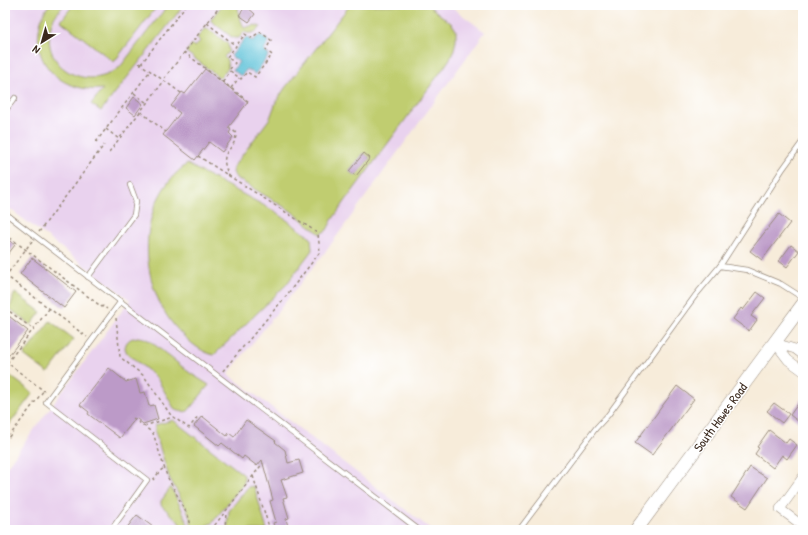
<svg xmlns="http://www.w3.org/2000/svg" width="808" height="535" font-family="'Patrick Hand',sans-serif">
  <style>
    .built { fill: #e9d2ee }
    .green { fill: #c0cd6f; stroke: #7e7c46; fill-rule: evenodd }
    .water { fill: #59c0d7; stroke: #4a757a }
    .building { fill: #bc9ac8 }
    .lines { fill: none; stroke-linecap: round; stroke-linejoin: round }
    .service-casing { stroke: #998b7c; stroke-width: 6 }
    .minor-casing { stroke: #998b7c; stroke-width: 10 }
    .secondary-casing { stroke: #998b7c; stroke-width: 14 }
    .path { stroke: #998b7c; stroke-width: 1.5; stroke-dasharray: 3 3; stroke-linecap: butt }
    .service { stroke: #fff; stroke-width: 4.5 }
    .minor { stroke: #fff; stroke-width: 9 }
    .secondary { stroke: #fff; stroke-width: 13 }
    .labels { text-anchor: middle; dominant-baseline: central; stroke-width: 3; stroke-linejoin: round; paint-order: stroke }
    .street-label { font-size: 13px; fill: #3b2a1e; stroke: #fff }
  </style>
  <rect width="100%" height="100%" fill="#fff"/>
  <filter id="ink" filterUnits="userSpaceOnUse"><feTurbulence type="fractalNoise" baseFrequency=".025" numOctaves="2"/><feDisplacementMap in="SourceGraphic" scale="8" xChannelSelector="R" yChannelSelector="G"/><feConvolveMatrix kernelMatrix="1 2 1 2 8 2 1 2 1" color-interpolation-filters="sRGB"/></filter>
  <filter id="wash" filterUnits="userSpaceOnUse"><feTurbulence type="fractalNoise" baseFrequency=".012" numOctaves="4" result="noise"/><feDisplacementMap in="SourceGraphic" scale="16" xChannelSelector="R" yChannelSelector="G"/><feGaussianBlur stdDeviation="0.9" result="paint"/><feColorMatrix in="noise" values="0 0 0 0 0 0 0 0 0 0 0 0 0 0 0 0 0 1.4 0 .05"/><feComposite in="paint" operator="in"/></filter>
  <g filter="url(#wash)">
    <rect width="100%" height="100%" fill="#f7ecda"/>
    <polygon class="built" points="5,5 449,5 485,32 326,251 228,374 432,530 5,530 5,469 130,300 5,205"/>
    <g class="green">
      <path d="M49,5H64C59,11 54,16 52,23C37,65 86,95 120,67L168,5H184L101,111L91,104L103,89C67,93 33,69 39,30C40,21 43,13 49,5Z"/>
      <polygon points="73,5 158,5 114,62 61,21"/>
      <path d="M222,5H238L239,15L244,28L254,25L261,27C257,32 250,35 244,32L239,38H233L211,21V19Z"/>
      <path d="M350,5H428L452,24L456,30V41L454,49L451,57L445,66L349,196L332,220L327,230L320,234L291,211L236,178C233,173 232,171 234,166L270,118L276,102L285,88ZM364,153L370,158L355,176L349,171Z"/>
      <polygon points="207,28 228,44 229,51 224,57 227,60 228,68 220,78 186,52 192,44 195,47 200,41 197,38 204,29"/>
      <path d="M187,164L276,212L311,238L312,250L286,285L214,355C204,353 193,345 186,338C137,295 132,204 187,164Z"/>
      <path d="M15,293L41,312L31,325L9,308C13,303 12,297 15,293Z"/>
      <polygon points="50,321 74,339 48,373 24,355"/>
      <path d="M138,337L144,338L150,341L190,373L209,385L188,411L183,412L175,410L158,380L151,373L127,353L125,348C126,340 131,338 138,337Z"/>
      <polygon points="5,372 33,393 5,430"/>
      <polygon points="173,420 244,475 244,483 212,523 196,530 193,530 188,512 169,477 155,432 155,425"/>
      <polygon points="254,486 267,530 227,530 229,511 248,487"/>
      <polygon points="171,487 185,516 190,530 183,530 178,521 161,505 161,501"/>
    </g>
    <polygon class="water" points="260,35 269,41 264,51 269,55 255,74 247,69 241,76 233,70 239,62 231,56 246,37 252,41"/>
    <g id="blocks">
      <g class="building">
        <polygon points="246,6 255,14 249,22 239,15"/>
        <polygon points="205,69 248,102 228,128 231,130 229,133 233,137 222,152 209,142 195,160 163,135 180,113 171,106 182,92 185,94"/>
        <polygon points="134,97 143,104 135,115 126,108"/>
        <polygon points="364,153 370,158 356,176 349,171"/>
        <polygon points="779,214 790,223 762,260 750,251"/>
        <polygon points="5,237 15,245 5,258"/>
        <polygon points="791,245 799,251 787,267 779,261"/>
        <polygon points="32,258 76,292 64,308 20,274"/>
        <polygon points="757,292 765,298 751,316 757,320 749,331 733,319 741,308 743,310"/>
        <polygon points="5,313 28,331 5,360"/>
        <polygon points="109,368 126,382 136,379 140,393 145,392 149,406 154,405 158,419 143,424 136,418 120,438 88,414 89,412 80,405"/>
        <polygon points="677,386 694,399 652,455 635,443"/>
        <polygon points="803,397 803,425 790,415"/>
        <polygon points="774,403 789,414 782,423 767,411"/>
        <polygon points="202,416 227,436 229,433 234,437 246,420 276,441 275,442 285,450 288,463 299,460 303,473 281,480 287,497 283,498 289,518 286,519 289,530 275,530 273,523 276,522 270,501 273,500 262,460 257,466 244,456 242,459 222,443 219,446 194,426"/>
        <polygon points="769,430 786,443 789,439 797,445 787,459 782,455 773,468 755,454 759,448 757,447"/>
        <polygon points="750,467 767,478 747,508 731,497"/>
        <polygon points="137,515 157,530 125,530"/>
      </g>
    </g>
  </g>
  <g filter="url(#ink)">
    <use href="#blocks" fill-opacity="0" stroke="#998b7c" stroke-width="1"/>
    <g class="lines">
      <defs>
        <g id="service">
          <polyline points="5,111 15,98"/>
          <polyline points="5,213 419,530"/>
          <polyline points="720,266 782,170 803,141"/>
          <polyline points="88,277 134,215 136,201 130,185"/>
          <polyline points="111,530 147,480 46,402 121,301"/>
          <polyline points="519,530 596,428 608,415 695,296 720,266 747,270 781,284 803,298"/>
        </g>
        <g id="minor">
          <polyline points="775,343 788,360 803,371"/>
          <polyline points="775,343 795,349 803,355"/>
          <polyline points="803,477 780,509 803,526"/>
        </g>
        <polyline id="secondary" points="636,530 803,304"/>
      </defs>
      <use href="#service" class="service-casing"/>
      <use href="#minor" class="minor-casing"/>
      <use href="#secondary" class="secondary-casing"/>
      <g class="path">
        <polyline points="207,23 236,46 227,57 235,63 229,70 241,79 247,72 255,77 272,55 266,50 271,40 260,32 251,38 245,34 236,46"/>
        <polyline points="184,52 249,102"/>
        <polyline points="139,63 163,80"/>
        <polyline points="141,64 186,5"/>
        <polyline points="223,82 230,71"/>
        <polyline points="231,88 239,78"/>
        <polyline points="134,93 147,103"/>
        <polyline points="181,93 163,80 221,5"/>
        <polyline points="141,112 166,132"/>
        <path d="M229,127L236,133C236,153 216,148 229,176"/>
        <polyline points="106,129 119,139"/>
        <polyline points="96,142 150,71"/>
        <polyline points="109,152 164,81"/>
        <polyline points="198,156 312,229 318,234 320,252 286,296 222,372"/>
        <polyline points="39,232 104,145"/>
        <polyline points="5,234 102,307 103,306 107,309"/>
        <polyline points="5,275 87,337"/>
        <polyline points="5,277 32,241"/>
        <polyline points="5,308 33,329"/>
        <polyline points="116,318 120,357 144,376 170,414 173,417"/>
        <polyline points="5,361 44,391"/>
        <polyline points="7,363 49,309"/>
        <polyline points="133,418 153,433 167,476 189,518 192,530"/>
        <polyline points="144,426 173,417 189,428 199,415"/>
        <polyline points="5,442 44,390"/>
        <polyline points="253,476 270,530"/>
        <polyline points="153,480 160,471 164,468"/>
        <polyline points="211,530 263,463"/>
        <polyline points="225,530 226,512"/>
      </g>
      <use href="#service" class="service"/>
      <use href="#minor" class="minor"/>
      <use href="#secondary" class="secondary"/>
    </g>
  </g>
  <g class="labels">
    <g class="street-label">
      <text transform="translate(720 417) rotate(-54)">South Hawes Road</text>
    </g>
  </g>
  <rect width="808" height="535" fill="none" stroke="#fff" stroke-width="20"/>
  <g transform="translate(42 42) rotate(217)" stroke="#ffffff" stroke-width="3" paint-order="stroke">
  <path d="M0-3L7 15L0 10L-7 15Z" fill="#3b2a1e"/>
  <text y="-6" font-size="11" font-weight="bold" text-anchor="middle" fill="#3b2a1e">N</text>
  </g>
</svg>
